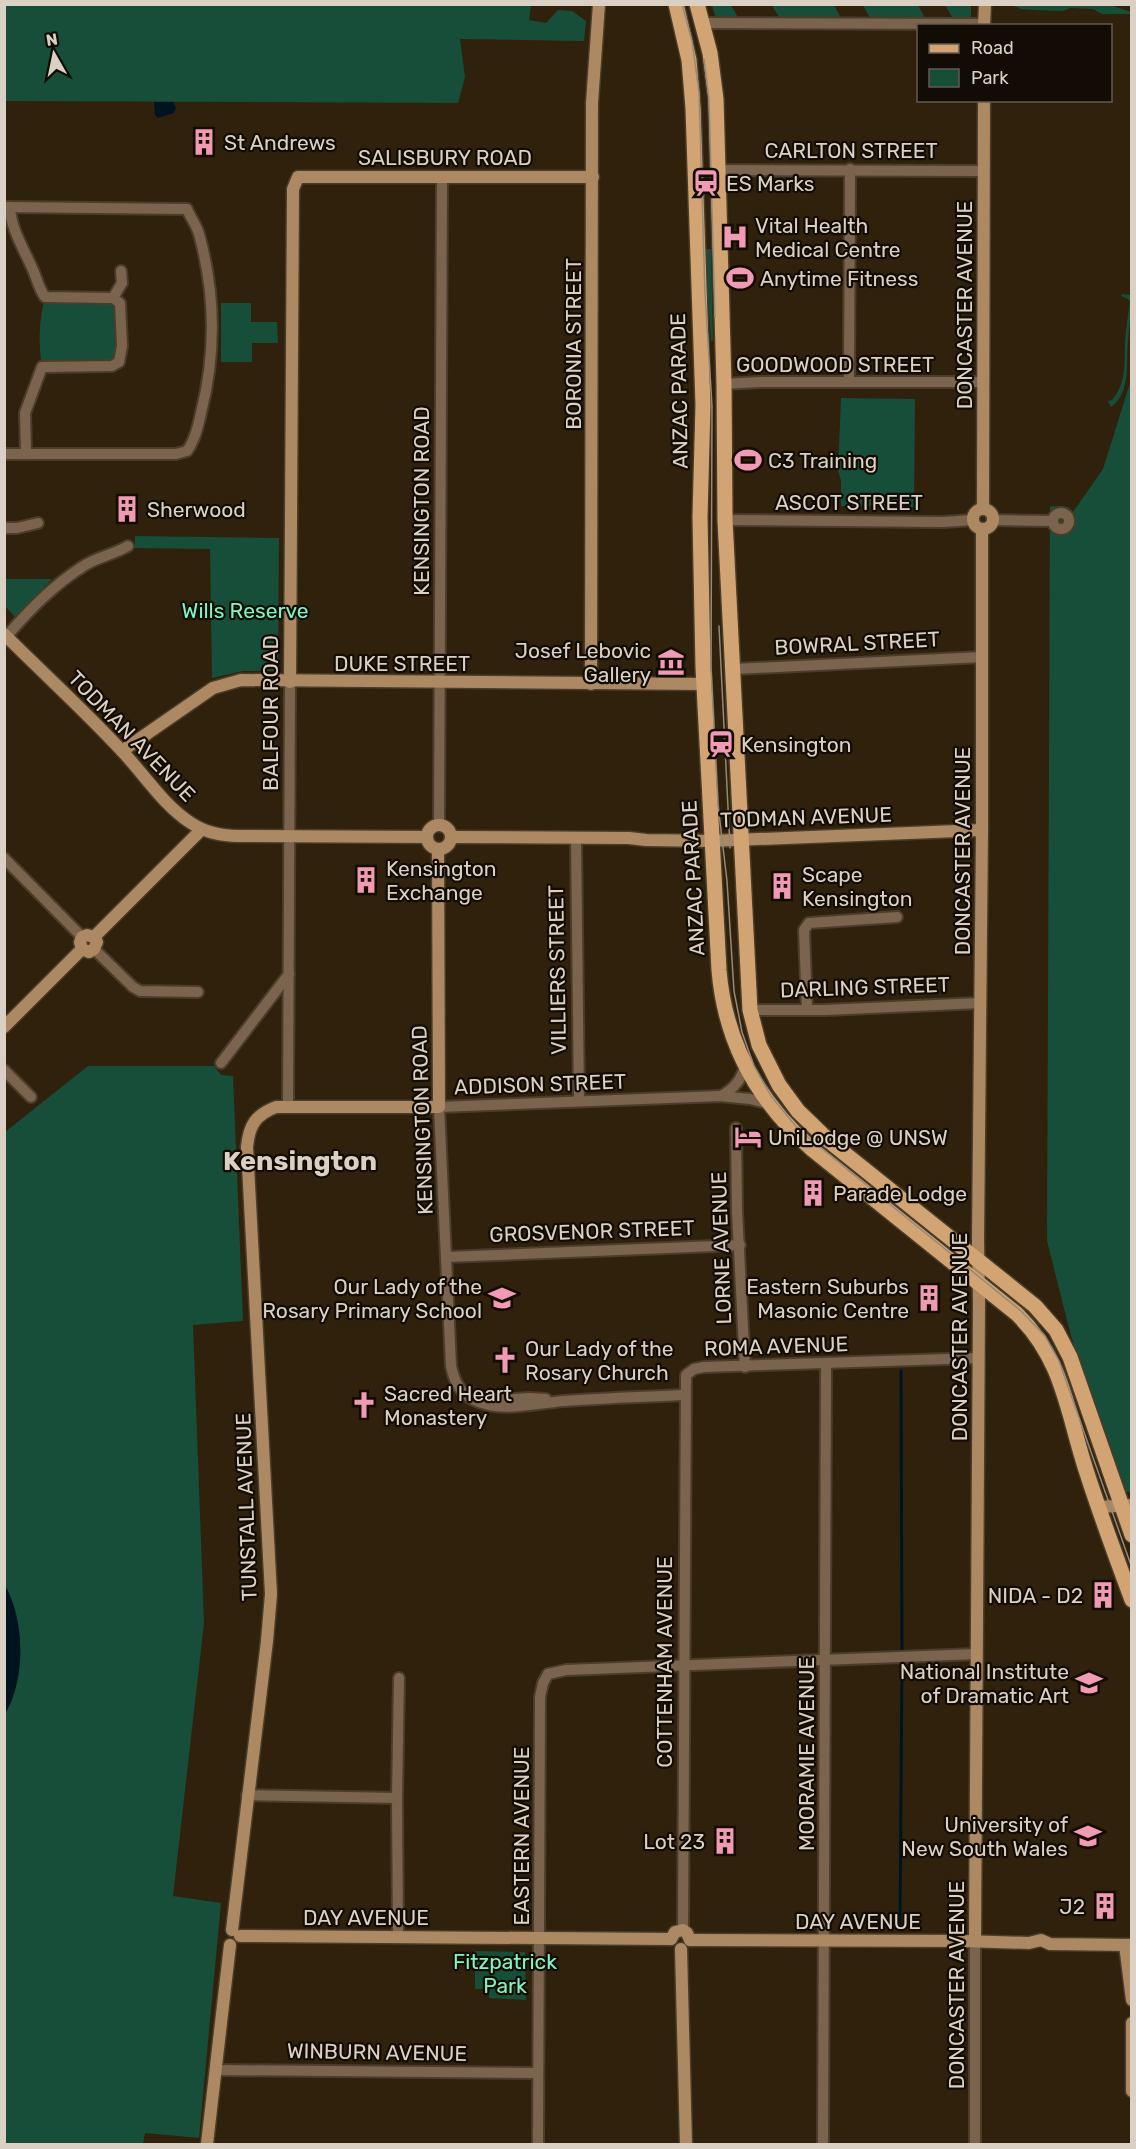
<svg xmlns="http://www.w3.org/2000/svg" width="1136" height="2149" font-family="Rubik,sans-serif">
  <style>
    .green { fill: #164e39 }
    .water { fill: #001420 }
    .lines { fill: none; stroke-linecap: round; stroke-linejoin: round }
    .stream { stroke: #001420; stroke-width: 3 }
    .street-casing { stroke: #4b3d29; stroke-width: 14 }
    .secondary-casing { stroke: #4b3d29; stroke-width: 15 }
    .primary-casing { stroke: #4b3d29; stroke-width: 18 }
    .street { stroke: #7b644d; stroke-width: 10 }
    .secondary { stroke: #ac8863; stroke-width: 12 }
    .primary { stroke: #d2a473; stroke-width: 15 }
    .tram { stroke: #958979; stroke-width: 1.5 }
    .labels { text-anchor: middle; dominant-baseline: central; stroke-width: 4.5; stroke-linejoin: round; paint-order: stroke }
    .poi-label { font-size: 21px; fill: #dad0c3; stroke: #130c05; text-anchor: start }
    .street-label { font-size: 21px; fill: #dad0c3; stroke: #130c05 }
    .park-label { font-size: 21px; fill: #80f5c4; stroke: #130c05 }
    .district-label { font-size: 27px; font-weight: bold; fill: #dad0c3; stroke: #130c05 }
  </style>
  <rect width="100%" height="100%" fill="#30210c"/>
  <g class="green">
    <polygon points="531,4 529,20 546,23 558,10 572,11 586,21 584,41 460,39 465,77 458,103 5,101 5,5"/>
    <polygon points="712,5 731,5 739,19 722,19 715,16"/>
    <polygon points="772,5 834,5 842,20 780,19"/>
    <polygon points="863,5 918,5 926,20 871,20"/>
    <polygon points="945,5 971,5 971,20 954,20"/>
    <polygon points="1012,5 1110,5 1131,12 1131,14 1102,14 1093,9 1070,8 1063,11 1035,10 1021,9"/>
    <polygon points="705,249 711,249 713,341 711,341"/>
    <path d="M1122,294L1131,295C1132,311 1129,326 1128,342C1126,363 1131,393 1111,407L1108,401L1112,400C1127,383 1124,362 1125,341C1126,328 1128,315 1130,302L1128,299L1121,296Z"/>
    <path d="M45,297L113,298L119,362L42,367C38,343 39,320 45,297Z"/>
    <polygon points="221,303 251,303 251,322 277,322 278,343 252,343 252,362 221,362"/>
    <polygon points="1131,380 1131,1492 1125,1492 1071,1336 1047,1241 1050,506 1068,507 1073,512 1103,469"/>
    <polygon points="841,398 915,399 914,507 841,506 841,480 838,471"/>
    <polygon points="135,536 279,538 278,671 243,671 212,678 210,549 135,548"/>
    <polygon points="5,579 52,579 15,617 5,606"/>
    <polygon points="88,1066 214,1066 221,1075 233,1076 243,1321 193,1325 204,1623 173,1896 221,1903 199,2138 145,2133 143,2144 5,2144 5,1132"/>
    <polygon points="475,1951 525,1952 526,2000 489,1998 489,1989 475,1989"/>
  </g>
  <g class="water">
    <polygon points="154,102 173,102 176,107 174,113 158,118 155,115"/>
    <path d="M5,1585C25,1621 26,1679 5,1714Z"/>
  </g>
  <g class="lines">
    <g class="stream">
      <polyline points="901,1371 902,1654"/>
      <polyline points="900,1925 902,1661"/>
    </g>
    <defs>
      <g id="street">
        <polyline points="703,23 984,24"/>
        <polyline points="718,170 984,171"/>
        <path d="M4,207L187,209C190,217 196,224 199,234C215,292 216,354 201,413C198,426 195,440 187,451L176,454H4"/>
        <path d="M10,207C11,230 24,249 33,270C37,279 39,289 45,297L113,298L120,303L122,346L119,362L112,366L42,367L25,413L26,453"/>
        <polyline points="113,298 122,283 121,271"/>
        <polyline points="849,382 850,169"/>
        <polyline points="724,384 760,382 983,382"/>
        <circle cx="1061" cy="521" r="8"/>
        <polyline points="725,520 943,522 973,520"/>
        <polyline points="992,520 1053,521"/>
        <polyline points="4,528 17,528 38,523"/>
        <path d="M7,636C28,611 54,585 82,567C96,557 113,555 128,546"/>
        <polyline points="734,669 982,657"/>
        <polyline points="439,825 442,177"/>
        <polyline points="576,838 579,1101"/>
        <polyline points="4,858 82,937"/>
        <polyline points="94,949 133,987 140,991 198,992"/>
        <polyline points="807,1009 804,930 809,923 897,917"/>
        <polyline points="750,1010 825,1010 980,1003"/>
        <polyline points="221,1063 289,974"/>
        <polyline points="4,1070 31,1097"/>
        <path d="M721,1096C735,1088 741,1080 746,1064"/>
        <polyline points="288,1106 290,682"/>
        <polyline points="736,1128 737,1212 745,1367"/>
        <polyline points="446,1257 740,1245"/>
        <path d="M685,1395C645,1397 604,1398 564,1401C535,1403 501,1414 472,1399C459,1392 454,1380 451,1366L439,1107L720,1096L750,1099L767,1103"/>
        <polyline points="499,1400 529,1398 546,1399"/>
        <polyline points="247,1795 397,1798"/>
        <polyline points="683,1930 686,1375 694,1369 704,1367 978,1358"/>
        <polyline points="398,1937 397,1798 399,1678"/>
        <polyline points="215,2070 538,2073"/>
        <polyline points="538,2144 540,1697 543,1683 548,1674 566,1670 977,1654"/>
        <polyline points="823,2144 826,1364"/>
        <polyline points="975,2144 975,1941"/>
      </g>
      <g id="secondary">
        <polyline points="984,26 985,4"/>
        <polyline points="983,509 984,100"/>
        <circle cx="983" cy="519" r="10"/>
        <path d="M4,634C43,673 84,710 121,750C144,774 163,805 191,823C206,833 221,836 239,836L427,837"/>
        <polyline points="290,682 293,189 298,177 593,177"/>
        <polyline points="591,684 592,103 599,4"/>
        <polyline points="122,751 213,688 241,680 703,684"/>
        <circle cx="439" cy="837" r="12"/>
        <polyline points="451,837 629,838 646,840 711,841 982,830"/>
        <polyline points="94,937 201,830"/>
        <polyline points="82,949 80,942 82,937 87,935 94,937"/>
        <polyline points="82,949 89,952 94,949 97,942 94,937"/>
        <polyline points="4,1027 82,949"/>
        <polyline points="1099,1507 1132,1505"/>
        <path d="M232,1930L267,1641L271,1594L247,1147C249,1126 255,1115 276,1107H439L438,849"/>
        <polyline points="240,1936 671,1939"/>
        <polyline points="671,1939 675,1932 683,1930 687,1933 690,1940"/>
        <polyline points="690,1940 963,1941 1029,1943 1041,1940 1050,1944 1132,1945"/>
        <polyline points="975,1941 979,1302 978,1239 982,830 982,529"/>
        <polyline points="1125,1945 1132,2000"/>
        <polyline points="681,1949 686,2144"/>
        <polyline points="1132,2023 1132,2091"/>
        <polyline points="207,2144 230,1945"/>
      </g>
      <g id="primary">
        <path d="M676,4L689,60L693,108L703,405L700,517L703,667L719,970C725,1043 758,1102 813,1150L1017,1314C1063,1359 1067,1411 1086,1470C1100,1514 1116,1557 1132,1600"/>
        <polyline points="697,4 710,53 716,99 724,384 725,520 750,1010 759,1045 779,1085 798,1111 829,1141 1035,1306 1056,1330 1070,1357 1132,1535"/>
      </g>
    </defs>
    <use href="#street" class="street-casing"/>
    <use href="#secondary" class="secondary-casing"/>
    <use href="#primary" class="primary-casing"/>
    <use href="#street" class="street"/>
    <use href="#secondary" class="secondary"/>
    <use href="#primary" class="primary"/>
    <g class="tram">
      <polyline points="682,4 692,41 699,92 705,294 712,406 711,667 718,805 727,881 734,991 742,1032 754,1066 771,1096 799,1130 1021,1311 1045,1336 1059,1361 1132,1568"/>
      <polyline points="704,59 709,99 715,317"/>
      <polyline points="719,626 730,848"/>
    </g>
  </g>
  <defs>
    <symbol id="building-bare" viewBox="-9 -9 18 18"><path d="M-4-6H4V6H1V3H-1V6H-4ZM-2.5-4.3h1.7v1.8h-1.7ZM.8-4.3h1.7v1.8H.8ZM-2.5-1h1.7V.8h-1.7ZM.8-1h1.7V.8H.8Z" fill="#f19ab4" stroke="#130c05" stroke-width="2.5" paint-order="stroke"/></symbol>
    <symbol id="station-bare" viewBox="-9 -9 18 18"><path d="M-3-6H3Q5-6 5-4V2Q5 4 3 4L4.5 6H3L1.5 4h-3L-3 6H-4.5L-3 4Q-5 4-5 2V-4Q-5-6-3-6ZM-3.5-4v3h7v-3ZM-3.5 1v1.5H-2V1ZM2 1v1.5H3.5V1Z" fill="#f19ab4" stroke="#130c05" stroke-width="2.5" paint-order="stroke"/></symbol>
    <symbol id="hospital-bare" viewBox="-9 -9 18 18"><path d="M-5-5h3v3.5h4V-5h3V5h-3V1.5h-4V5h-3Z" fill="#f19ab4" stroke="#130c05" stroke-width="2.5" paint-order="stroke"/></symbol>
    <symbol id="stadium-bare" viewBox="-9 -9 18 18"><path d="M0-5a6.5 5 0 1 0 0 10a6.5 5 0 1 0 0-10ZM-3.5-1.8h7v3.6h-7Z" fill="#f19ab4" stroke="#130c05" stroke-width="2.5" paint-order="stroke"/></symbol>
    <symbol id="museum-bare" viewBox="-9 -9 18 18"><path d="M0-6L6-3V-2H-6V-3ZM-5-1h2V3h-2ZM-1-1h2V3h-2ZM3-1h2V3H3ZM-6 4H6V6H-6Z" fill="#f19ab4" stroke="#130c05" stroke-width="2.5" paint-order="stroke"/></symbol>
    <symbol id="hotel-bare" viewBox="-9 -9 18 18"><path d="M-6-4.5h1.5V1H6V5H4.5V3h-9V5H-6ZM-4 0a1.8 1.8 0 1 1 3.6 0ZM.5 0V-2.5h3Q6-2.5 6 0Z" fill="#f19ab4" stroke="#130c05" stroke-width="2.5" paint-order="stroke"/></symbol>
    <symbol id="school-bare" viewBox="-9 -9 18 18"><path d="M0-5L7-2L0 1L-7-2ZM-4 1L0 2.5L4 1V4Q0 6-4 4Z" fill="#f19ab4" stroke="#130c05" stroke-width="2.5" paint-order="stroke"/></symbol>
    <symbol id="church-bare" viewBox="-9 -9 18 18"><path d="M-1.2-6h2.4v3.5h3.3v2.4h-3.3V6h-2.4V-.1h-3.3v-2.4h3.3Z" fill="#f19ab4" stroke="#130c05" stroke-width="2.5" paint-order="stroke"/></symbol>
    <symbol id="university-bare" viewBox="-9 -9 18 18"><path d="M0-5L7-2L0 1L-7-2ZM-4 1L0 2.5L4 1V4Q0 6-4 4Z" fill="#f19ab4" stroke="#130c05" stroke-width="2.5" paint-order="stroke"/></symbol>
  </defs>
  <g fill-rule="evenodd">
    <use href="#building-bare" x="185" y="123" width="38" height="38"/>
    <use href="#station-bare" x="687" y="164" width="38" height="38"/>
    <use href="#hospital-bare" x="716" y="218" width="38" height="38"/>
    <use href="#stadium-bare" x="721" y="259" width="38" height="38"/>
    <use href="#stadium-bare" x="729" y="441" width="38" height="38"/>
    <use href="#building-bare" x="108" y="490" width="38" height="38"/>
    <use href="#museum-bare" x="652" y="643" width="38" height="38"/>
    <use href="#station-bare" x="702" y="725" width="38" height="38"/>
    <use href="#building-bare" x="347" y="861" width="38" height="38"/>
    <use href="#building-bare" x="763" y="867" width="38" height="38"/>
    <use href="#hotel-bare" x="729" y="1118" width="38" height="38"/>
    <use href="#building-bare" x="794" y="1174" width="38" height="38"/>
    <use href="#school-bare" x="483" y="1279" width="38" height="38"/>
    <use href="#building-bare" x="910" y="1279" width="38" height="38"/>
    <use href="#church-bare" x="486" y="1341" width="38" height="38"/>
    <use href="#church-bare" x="345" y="1386" width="38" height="38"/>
    <use href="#building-bare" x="1084" y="1576" width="38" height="38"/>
    <use href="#university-bare" x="1070" y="1664" width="38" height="38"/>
    <use href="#university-bare" x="1069" y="1817" width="38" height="38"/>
    <use href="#building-bare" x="706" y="1822" width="38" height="38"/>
    <use href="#building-bare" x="1086" y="1887" width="38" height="38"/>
  </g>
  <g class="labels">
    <g class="poi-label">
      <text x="224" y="142">St Andrews</text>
      <text x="726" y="183">ES Marks</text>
      <text x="755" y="225">Vital Health<tspan x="755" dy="24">Medical Centre</tspan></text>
      <text x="760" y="278">Anytime Fitness</text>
      <text x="768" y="460">C3 Training</text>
      <text x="147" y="509">Sherwood</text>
      <text x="651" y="650" text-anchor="end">Josef Lebovic<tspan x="651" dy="24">Gallery</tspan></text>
      <text x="741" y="744">Kensington</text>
      <text x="386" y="868">Kensington<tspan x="386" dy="24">Exchange</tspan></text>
      <text x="802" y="874">Scape<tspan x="802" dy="24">Kensington</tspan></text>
      <text x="768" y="1137">UniLodge @ UNSW</text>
      <text x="833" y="1193">Parade Lodge</text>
      <text x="482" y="1286" text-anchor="end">Our Lady of the<tspan x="482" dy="24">Rosary Primary School</tspan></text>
      <text x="909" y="1286" text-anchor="end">Eastern Suburbs<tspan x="909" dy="24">Masonic Centre</tspan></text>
      <text x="525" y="1348">Our Lady of the<tspan x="525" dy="24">Rosary Church</tspan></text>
      <text x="384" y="1393">Sacred Heart<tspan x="384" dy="24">Monastery</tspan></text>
      <text x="1083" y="1595" text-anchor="end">NIDA - D2</text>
      <text x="1069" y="1671" text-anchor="end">National Institute<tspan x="1069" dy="24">of Dramatic Art</tspan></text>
      <text x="1068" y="1824" text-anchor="end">University of<tspan x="1068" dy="24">New South Wales</tspan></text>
      <text x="705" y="1841" text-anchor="end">Lot 23</text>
      <text x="1085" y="1906" text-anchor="end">J2</text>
    </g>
    <g class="street-label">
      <text x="851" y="150">CARLTON STREET</text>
      <text x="445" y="157">SALISBURY ROAD</text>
      <text transform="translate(964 305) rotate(-90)">DONCASTER AVENUE</text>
      <text transform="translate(573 344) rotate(-90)">BORONIA STREET</text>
      <text x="835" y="364">GOODWOOD STREET</text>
      <text transform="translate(679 391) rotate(-91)">ANZAC PARADE</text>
      <text transform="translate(421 501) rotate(-90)">KENSINGTON ROAD</text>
      <text x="849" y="502">ASCOT STREET</text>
      <text transform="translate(857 643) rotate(-3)">BOWRAL STREET</text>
      <text x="402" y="663">DUKE STREET</text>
      <text transform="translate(270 713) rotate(-90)">BALFOUR ROAD</text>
      <text transform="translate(132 736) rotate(46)">TODMAN AVENUE</text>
      <text transform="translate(806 817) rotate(-2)">TODMAN AVENUE</text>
      <text transform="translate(962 851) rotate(-90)">DONCASTER AVENUE</text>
      <text transform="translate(693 878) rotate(-93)">ANZAC PARADE</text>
      <text transform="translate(557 970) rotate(-91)">VILLIERS STREET</text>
      <text transform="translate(865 987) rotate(-2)">DARLING STREET</text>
      <text transform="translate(540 1084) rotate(-2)">ADDISON STREET</text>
      <text transform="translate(422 1120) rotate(-92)">KENSINGTON ROAD</text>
      <text transform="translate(592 1231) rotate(-2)">GROSVENOR STREET</text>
      <text transform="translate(721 1248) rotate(-92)">LORNE AVENUE</text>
      <text transform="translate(959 1337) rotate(-90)">DONCASTER AVENUE</text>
      <text transform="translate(776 1346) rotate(-2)">ROMA AVENUE</text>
      <text transform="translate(246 1507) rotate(-92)">TUNSTALL AVENUE</text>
      <text transform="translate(664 1662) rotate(-90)">COTTENHAM AVENUE</text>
      <text transform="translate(806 1754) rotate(-90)">MOORAMIE AVENUE</text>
      <text transform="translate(521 1836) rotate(-90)">EASTERN AVENUE</text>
      <text x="366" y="1917">DAY AVENUE</text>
      <text x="858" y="1921">DAY AVENUE</text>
      <text transform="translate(956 1985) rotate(-90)">DONCASTER AVENUE</text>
      <text transform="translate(377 2052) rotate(1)">WINBURN AVENUE</text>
    </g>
    <g class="park-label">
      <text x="245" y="610">Wills Reserve</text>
      <text x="505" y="1961">Fitzpatrick<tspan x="505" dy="24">Park</tspan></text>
    </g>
    <g class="district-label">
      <text x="300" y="1161">Kensington</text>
    </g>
  </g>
  <rect width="1136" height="2149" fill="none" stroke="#dad0c3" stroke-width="12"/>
  <rect x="917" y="24" width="195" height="78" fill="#130c05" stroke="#635a51" stroke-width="1.5"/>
  <rect x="929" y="44" width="30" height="9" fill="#d2a473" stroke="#635a51" stroke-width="1.5"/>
  <text x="971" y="54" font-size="18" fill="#dad0c3">Road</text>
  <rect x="929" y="69" width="30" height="18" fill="#164e39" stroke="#635a51" stroke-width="1.5"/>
  <text x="971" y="84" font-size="18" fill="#dad0c3">Park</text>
  <g transform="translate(54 54) rotate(351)" stroke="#130c05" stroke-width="4.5" paint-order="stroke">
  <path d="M0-4.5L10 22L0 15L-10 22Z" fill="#dad0c3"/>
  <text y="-9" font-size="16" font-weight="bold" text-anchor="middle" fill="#dad0c3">N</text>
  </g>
</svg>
